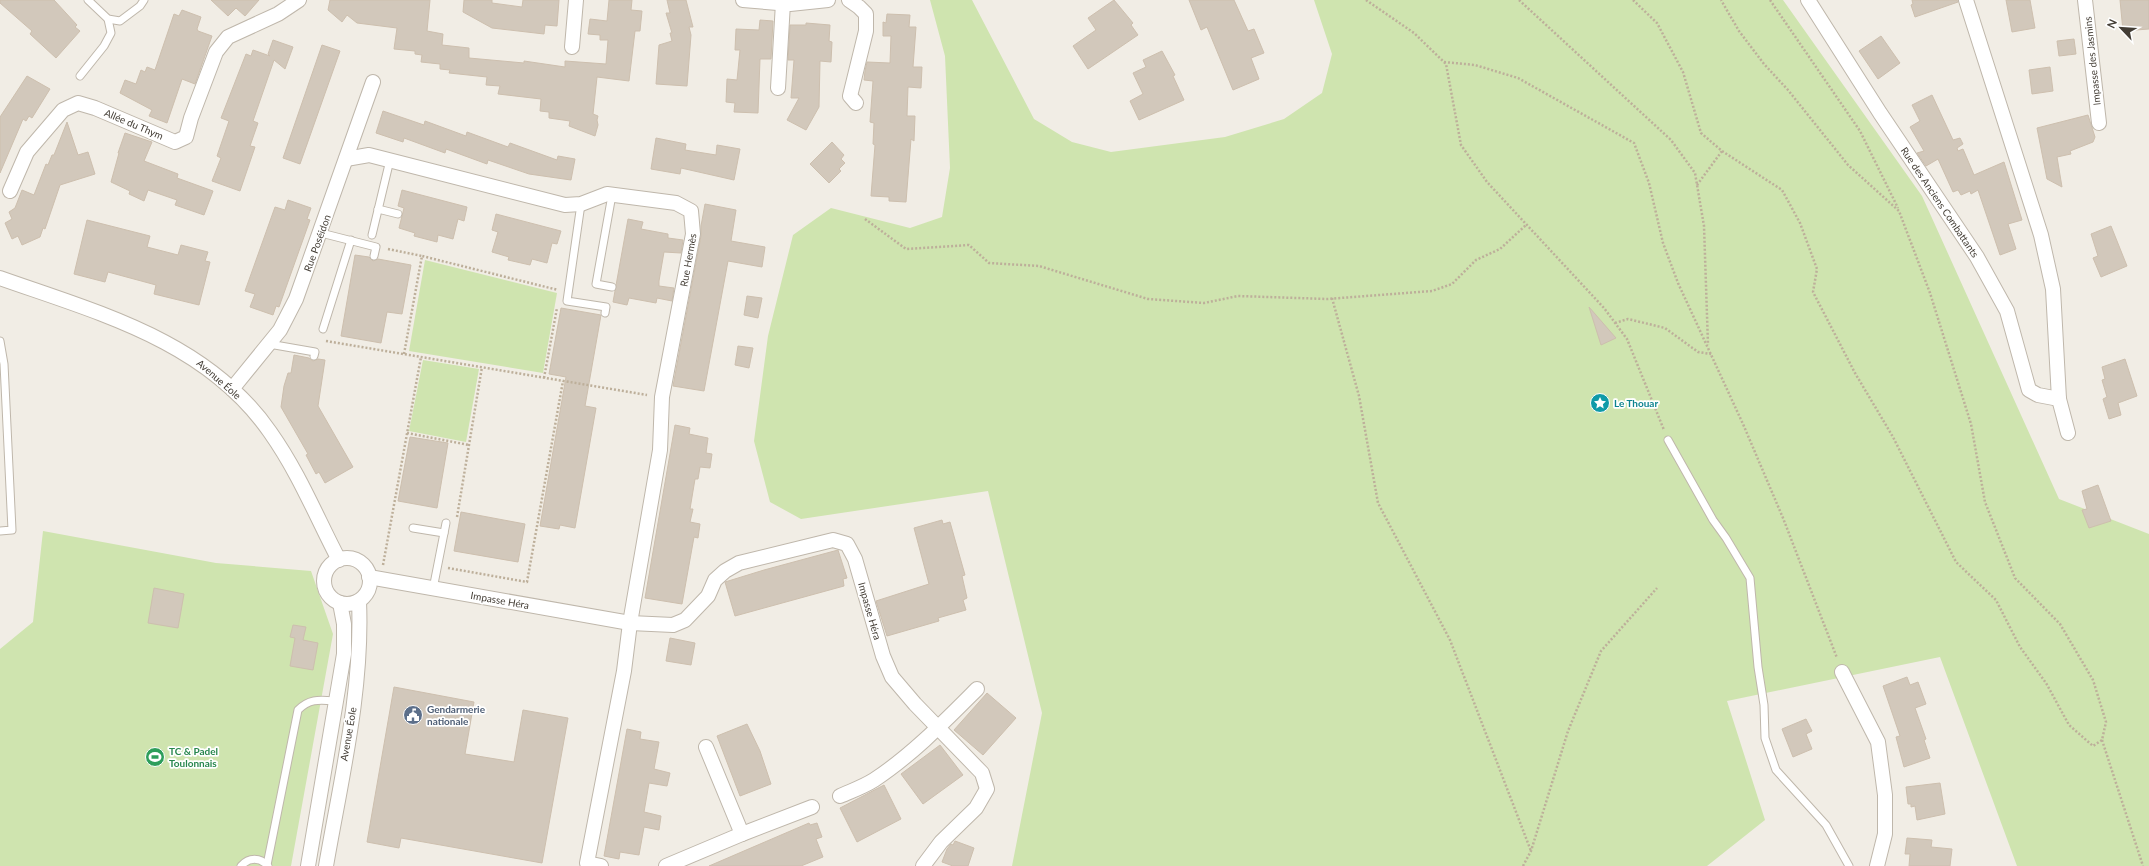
<svg xmlns="http://www.w3.org/2000/svg" width="2149" height="866" font-family="Lato,sans-serif">
  <style>
    .green { fill: #cfe4af }
    .building { fill: #d2c8bb; stroke: #cdbfae }
    .lines { fill: none; stroke-linecap: round; stroke-linejoin: round }
    .service-casing { stroke: #bfb7ab; stroke-width: 9 }
    .minor-casing { stroke: #bfb7ab; stroke-width: 16 }
    .path { stroke: #bdaf9a; stroke-width: 2.5; stroke-dasharray: 2 2; stroke-linecap: butt }
    .service { stroke: #fff; stroke-width: 7 }
    .minor { stroke: #fff; stroke-width: 14 }
    .labels { text-anchor: middle; dominant-baseline: central; stroke-width: 3.5; stroke-linejoin: round; paint-order: stroke }
    .street-label { font-size: 10px; fill: #433d35; stroke: #fff }
    .culture-label { font-size: 10px; font-weight: bold; fill: #0d838f; stroke: #fff; text-anchor: start }
    .service-label { font-size: 10px; font-weight: bold; fill: #4e5e75; stroke: #fff; text-anchor: start }
    .leisure-label { font-size: 10px; font-weight: bold; fill: #27864d; stroke: #fff; text-anchor: start }
  </style>
  <rect width="100%" height="100%" fill="#f1ede5"/>
  <g class="green">
    <polygon points="930,0 972,0 1034,119 1072,142 1111,152 1225,137 1284,119 1322,93 1332,54 1314,0 1783,0 1922,196 2059,499 2149,534 2149,866 2017,866 1940,657 1727,701 1765,820 1707,866 1012,866 1042,713 988,491 801,519 770,502 754,441 768,336 793,235 831,208 910,228 942,217 950,168 945,56"/>
    <polygon points="425,260 557,293 543,373 409,351"/>
    <polygon points="423,360 479,369 466,442 409,431"/>
    <polygon points="43,531 216,563 311,571 333,634 291,866 0,866 0,649 33,622"/>
  </g>
  <g class="building">
    <polygon points="0,0 54,0 77,25 75,27 80,31 56,58 30,34 32,31 0,3"/>
    <polygon points="211,0 259,0 245,16 236,8 228,16"/>
    <polygon points="330,0 430,0 427,31 443,34 442,45 469,48 469,58 524,63 524,61 565,67 565,61 606,64 608,40 600,40 600,35 588,34 590,19 607,21 609,0 632,0 631,10 642,11 640,31 635,31 629,81 597,77 593,114 598,116 597,120 598,125 595,136 569,126 570,121 549,118 549,112 540,111 541,99 498,94 500,86 486,85 487,77 449,73 450,70 440,69 440,64 421,62 422,55 415,54 415,51 394,49 397,28 357,23 347,15 342,22 328,10"/>
    <polygon points="464,0 492,0 492,3 522,7 523,0 559,0 557,26 545,25 544,34 492,28 463,12"/>
    <polygon points="667,0 686,0 693,27 689,27 691,35 687,86 656,84 659,45 672,41 670,33 672,33 666,13 670,13"/>
    <polygon points="1114,0 1133,23 1131,25 1138,35 1088,69 1073,46 1096,30 1088,18"/>
    <polygon points="1189,0 1234,0 1248,31 1254,29 1264,53 1251,58 1259,79 1233,90 1207,27 1201,30"/>
    <polygon points="1912,0 1957,0 1958,2 1915,17 1911,5 1913,4"/>
    <polygon points="2006,0 2030,0 2035,28 2012,32"/>
    <polygon points="2120,0 2149,0 2149,29 2123,31"/>
    <polygon points="182,10 201,17 197,29 198,31 212,36 195,84 182,79 167,123 149,116 152,110 120,93 125,80 136,84 141,70 145,72 147,67 155,70 174,14 179,16"/>
    <polygon points="887,14 910,15 909,27 916,27 913,67 922,67 921,88 908,87 907,116 915,116 914,141 911,139 906,202 889,201 889,197 871,196 875,145 873,144 874,123 870,122 873,81 864,80 865,71 867,62 890,63 891,36 883,36 883,22 886,23"/>
    <polygon points="760,20 773,21 771,59 760,59 758,113 734,112 735,103 726,102 727,79 737,80 740,50 735,50 736,29 759,30"/>
    <polygon points="806,23 830,25 829,41 832,42 831,62 820,61 819,107 806,130 787,120 799,98 791,98 794,60 788,60 790,25 806,25"/>
    <polygon points="1881,36 1900,63 1878,79 1859,51"/>
    <polygon points="2074,39 2076,54 2059,56 2057,41"/>
    <polygon points="273,40 293,47 285,69 274,60 253,121 258,123 250,146 255,147 240,191 212,181 221,158 217,156 229,121 221,118 246,54 251,56 253,50 270,56 268,54"/>
    <polygon points="322,45 340,51 300,164 283,158"/>
    <polygon points="1162,51 1175,75 1173,76 1184,100 1139,120 1130,101 1143,94 1133,73 1146,67 1143,60"/>
    <polygon points="2050,67 2053,91 2032,94 2029,70"/>
    <polygon points="27,76 50,89 32,118 29,116 26,121 23,119 0,173 0,117"/>
    <polygon points="1932,95 1953,140 1960,138 1963,144 1957,148 1958,151 1963,149 1974,175 2004,162 2022,220 2008,224 2016,249 2000,255 1978,190 1971,194 1970,191 1961,195 1958,190 1953,192 1938,159 1926,166 1917,153 1924,151 1910,127 1920,121 1912,105"/>
    <polygon points="383,111 424,125 425,121 466,136 467,132 508,147 510,143 557,160 558,156 575,159 571,180 529,174 488,160 487,164 446,149 445,153 404,138 403,142 376,133"/>
    <polygon points="2088,115 2095,137 2093,142 2070,151 2071,154 2057,157 2062,187 2047,179 2037,128"/>
    <polygon points="67,122 78,155 88,152 95,174 60,185 45,229 43,228 40,237 22,245 18,236 12,239 5,223 12,219 9,212 15,208 22,190 34,195 46,164 48,165 52,155 54,155"/>
    <polygon points="125,133 152,142 144,161 178,174 177,178 213,191 204,215 175,205 177,200 148,190 144,201 129,194 130,191 111,182 119,153 118,153"/>
    <polygon points="656,138 686,144 685,150 716,155 717,145 740,149 734,180 681,168 680,174 651,169"/>
    <polygon points="832,142 844,155 841,159 845,163 839,169 841,171 829,183 810,164"/>
    <polygon points="402,190 467,207 464,221 458,219 453,239 438,235 437,242 414,236 415,233 399,228 404,208 398,206"/>
    <polygon points="288,200 311,208 307,219 310,220 279,307 276,306 273,315 250,307 255,294 245,291 275,207 285,210"/>
    <polygon points="705,204 736,210 731,241 765,247 762,267 728,261 704,391 673,386 701,236 701,226"/>
    <polygon points="496,214 561,231 557,244 552,243 547,263 532,259 530,265 508,260 509,257 492,252 498,232 492,230"/>
    <polygon points="628,219 643,222 641,229 668,234 668,238 683,240 681,253 664,252 659,281 659,286 674,288 672,301 657,298 656,303 629,298 627,305 613,302"/>
    <polygon points="87,220 150,236 147,247 178,255 181,245 208,252 205,261 210,262 199,305 154,294 156,285 108,272 105,282 74,274"/>
    <polygon points="2111,226 2127,266 2101,277 2093,258 2098,256 2091,234"/>
    <polygon points="355,255 369,257 373,261 378,259 411,265 402,314 387,312 381,343 341,336"/>
    <polygon points="747,296 762,298 758,318 744,315"/>
    <polygon points="1589,307 1616,338 1601,345"/>
    <polygon points="561,308 601,315 585,406 596,408 575,528 560,525 559,529 540,526 566,377 549,374"/>
    <polygon points="738,346 753,348 749,368 735,365"/>
    <polygon points="294,355 309,358 313,361 318,359 325,360 318,406 353,467 325,483 319,472 316,474 306,455 308,454 281,407 284,386 288,373 291,373"/>
    <polygon points="2125,359 2137,396 2118,403 2121,415 2109,419 2103,399 2107,397 2102,380 2105,379 2102,367"/>
    <polygon points="675,425 690,428 689,434 708,438 706,453 712,454 710,468 700,467 698,479 695,479 690,509 693,509 690,522 700,524 698,538 694,537 682,604 645,598"/>
    <polygon points="410,437 448,443 437,508 398,501"/>
    <polygon points="2098,485 2111,521 2089,528 2082,510 2087,509 2082,491"/>
    <polygon points="461,512 525,524 518,562 454,551"/>
    <polygon points="942,520 943,524 950,522 965,575 962,576 967,598 963,600 966,610 938,618 939,621 887,636 876,601 929,584 914,528"/>
    <polygon points="838,550 847,578 843,579 844,586 735,616 725,582 764,570"/>
    <polygon points="154,588 184,594 178,628 148,623"/>
    <polygon points="293,625 306,627 303,640 318,643 313,670 290,666 295,638 290,637"/>
    <polygon points="670,638 695,643 691,665 666,661"/>
    <polygon points="1907,677 1910,685 1918,682 1926,704 1915,708 1926,739 1924,740 1930,758 1904,767 1896,737 1900,736 1883,686"/>
    <polygon points="394,687 474,702 465,754 514,762 523,710 568,718 542,863 401,838 399,848 367,842"/>
    <polygon points="987,693 1016,718 983,755 954,730"/>
    <polygon points="1806,719 1812,731 1806,734 1812,749 1793,757 1782,729"/>
    <polygon points="747,724 760,751 771,784 740,796 717,736"/>
    <polygon points="627,729 641,732 640,739 659,742 654,769 670,773 667,786 649,783 644,812 661,816 659,830 644,827 639,855 620,852 619,859 604,856"/>
    <polygon points="940,745 963,775 923,804 901,774"/>
    <polygon points="1940,783 1945,814 1917,820 1915,806 1911,807 1911,804 1908,804 1906,787"/>
    <polygon points="884,785 901,819 857,842 840,808"/>
    <polygon points="809,823 810,825 817,823 822,837 816,839 823,857 801,866 709,866"/>
    <polygon points="1907,838 1932,840 1931,847 1952,849 1950,866 1909,866 1910,854 1905,854"/>
    <polygon points="955,841 974,848 968,866 953,866 942,862 947,849 951,844 953,845"/>
  </g>
  <g class="lines">
    <defs>
      <g id="service">
        <polyline points="88,0 108,19 120,21 140,6 144,0"/>
        <polyline points="80,76 104,46 111,33 108,19"/>
        <polyline points="581,204 567,301 606,307 605,313"/>
        <polyline points="378,209 398,214"/>
        <polyline points="321,233 376,247 374,256"/>
        <polyline points="372,235 390,160"/>
        <polyline points="612,287 596,284 612,195"/>
        <polyline points="323,329 351,240"/>
        <polyline points="0,341 4,364 12,530 0,531"/>
        <polyline points="269,344 315,352 314,356"/>
        <polyline points="1668,440 1713,520 1726,538 1750,578 1758,667 1764,705 1765,738 1776,770 1826,825 1849,866"/>
        <polyline points="413,528 444,533"/>
        <polyline points="433,589 446,523"/>
        <path d="M267,865L298,710C310,698 320,700 336,701"/>
        <path d="M241,866C249,857 260,857 268,866"/>
      </g>
      <g id="minor">
        <polyline points="743,0 790,4 828,0"/>
        <polyline points="849,0 859,7 866,14 866,31 850,96 856,103"/>
        <polyline points="1808,0 1880,113 1977,257 2007,311 2029,390 2038,395 2059,399"/>
        <polyline points="1966,0 2041,235 2053,289 2059,399 2068,433"/>
        <polyline points="2085,0 2099,123"/>
        <polyline points="572,47 576,0"/>
        <polyline points="778,88 783,3"/>
        <polyline points="346,159 369,155 565,205 581,204 607,194 676,203 691,211 693,234 662,397 660,450 630,623 624,671 587,863 601,866"/>
        <polyline points="10,191 27,152 63,110 78,103 95,108 175,142 186,137 191,118 216,52 228,37 278,14 299,0"/>
        <path d="M0,278C99,313 207,341 270,432C299,473 316,516 339,560"/>
        <polyline points="232,389 280,330 296,299 373,82"/>
        <circle cx="347" cy="581" r="23"/>
        <polyline points="369,577 630,623 673,625 685,620 708,596 715,580 725,571 739,563 833,540 847,544 855,559 883,656 892,677 915,704 982,773 987,789 976,808 941,842 923,866"/>
        <polyline points="1842,672 1878,742 1885,795 1885,834 1877,866"/>
        <polyline points="706,747 742,834 812,807"/>
        <path d="M840,796C851,791 863,787 874,780C912,755 945,721 977,689"/>
        <polyline points="308,866 344,654 344,624 340,603"/>
        <path d="M326,866C341,779 363,690 359,601"/>
        <polyline points="666,866 742,834"/>
      </g>
    </defs>
    <use href="#service" class="service-casing"/>
    <use href="#minor" class="minor-casing"/>
    <g class="path">
      <polyline points="1366,0 1414,33 1446,64 1461,145 1487,182 1604,308 1627,339 1664,430"/>
      <polyline points="1519,0 1671,140 1695,173 1704,226 1708,345"/>
      <polyline points="1633,0 1657,23 1683,72 1701,133 1722,151 1782,190 1800,223 1817,269 1813,292 1855,373 1893,437 1956,562 1996,600 2020,647 2046,683 2069,725 2093,746 2102,740 2106,722 2093,680 2060,624 2015,578 1985,502 1971,424 1930,293 1899,211 1848,165 1788,90 1764,64 1739,31 1721,0"/>
      <polyline points="1770,0 1860,131 1898,208"/>
      <polyline points="1444,62 1475,65 1518,78 1634,143 1649,183 1663,243 1678,283 1743,424 1783,518 1837,658"/>
      <polyline points="1697,185 1722,151"/>
      <polyline points="865,219 906,249 969,245 989,263 1039,266 1148,299 1204,303 1238,296 1327,299 1432,291 1452,284 1476,260 1500,249 1526,225"/>
      <polyline points="388,249 422,256"/>
      <polyline points="1332,298 1359,396 1378,503 1450,640 1531,851"/>
      <polyline points="1615,323 1628,319 1665,328 1698,352 1711,354"/>
      <polyline points="326,341 647,395"/>
      <polyline points="404,354 422,256 558,290"/>
      <polyline points="544,378 557,308"/>
      <polyline points="407,433 469,445"/>
      <polyline points="457,517 482,367"/>
      <polyline points="383,565 421,357"/>
      <polyline points="448,568 527,582 563,381"/>
      <polyline points="2102,740 2143,866"/>
      <polyline points="1523,866 1531,851 1568,731 1601,651 1657,588"/>
    </g>
    <use href="#service" class="service"/>
    <use href="#minor" class="minor"/>
  </g>
  <defs>
    <symbol id="sight-disc" viewBox="-11 -11 22 22"><circle r="9.5" fill="#0f9aa8" stroke="#fff"/><path d="M0-6L1.8-2.2L6-1.7L2.9 1.2L3.7 5.4L0 3.3L-3.7 5.4L-2.9 1.2L-6-1.7L-1.8-2.2Z" fill="#fff"/></symbol>
    <symbol id="civic-disc" viewBox="-11 -11 22 22"><circle r="9.5" fill="#5c6f8a" stroke="#fff"/><path d="M-.6-6.5H3V-4.5H.6V-3L4-1V1h2V6H-6V1h2V-1L-.6-3ZM-1.2 2.5V6h2.4V2.5Z" fill="#fff"/></symbol>
    <symbol id="stadium-disc" viewBox="-11 -11 22 22"><circle r="9.5" fill="#2e9e5b" stroke="#fff"/><path d="M0-5a6.5 5 0 1 0 0 10a6.5 5 0 1 0 0-10ZM-3.5-1.8h7v3.6h-7Z" fill="#fff"/></symbol>
  </defs>
  <g fill-rule="evenodd">
    <use href="#sight-disc" x="1589" y="392" width="22" height="22"/>
    <use href="#civic-disc" x="402" y="704" width="22" height="22"/>
    <use href="#stadium-disc" x="144" y="746" width="22" height="22"/>
  </g>
  <g class="labels">
    <g class="street-label">
      <text transform="translate(2092 61) rotate(-96)">Impasse des Jasmins</text>
      <text transform="translate(134 124) rotate(23)">Allée du Thym</text>
      <text transform="translate(1940 202) rotate(56)">Rue des Anciens Combattants</text>
      <text transform="translate(317 243) rotate(-70)">Rue Poséidon</text>
      <text transform="translate(688 260) rotate(-80)">Rue Hermès</text>
      <text transform="translate(219 379) rotate(41)">Avenue Éole</text>
      <text transform="translate(500 600) rotate(10)">Impasse Héra</text>
      <text transform="translate(870 611) rotate(74)">Impasse Héra</text>
      <text transform="translate(348 734) rotate(-80)">Avenue Éole</text>
    </g>
    <g class="culture-label">
      <text x="1614" y="403">Le Thouar</text>
    </g>
    <g class="service-label">
      <text x="427" y="709">Gendarmerie<tspan x="427" dy="12">nationale</tspan></text>
    </g>
    <g class="leisure-label">
      <text x="169" y="751">TC &amp; Padel<tspan x="169" dy="12">Toulonnais</tspan></text>
    </g>
  </g>
  <g transform="translate(2121 28) rotate(295)" stroke="#ffffff" stroke-width="3" paint-order="stroke">
  <path d="M0-3L7 15L0 10L-7 15Z" fill="#433d35"/>
  <text y="-6" font-size="11" font-weight="bold" text-anchor="middle" fill="#433d35">N</text>
  </g>
</svg>
